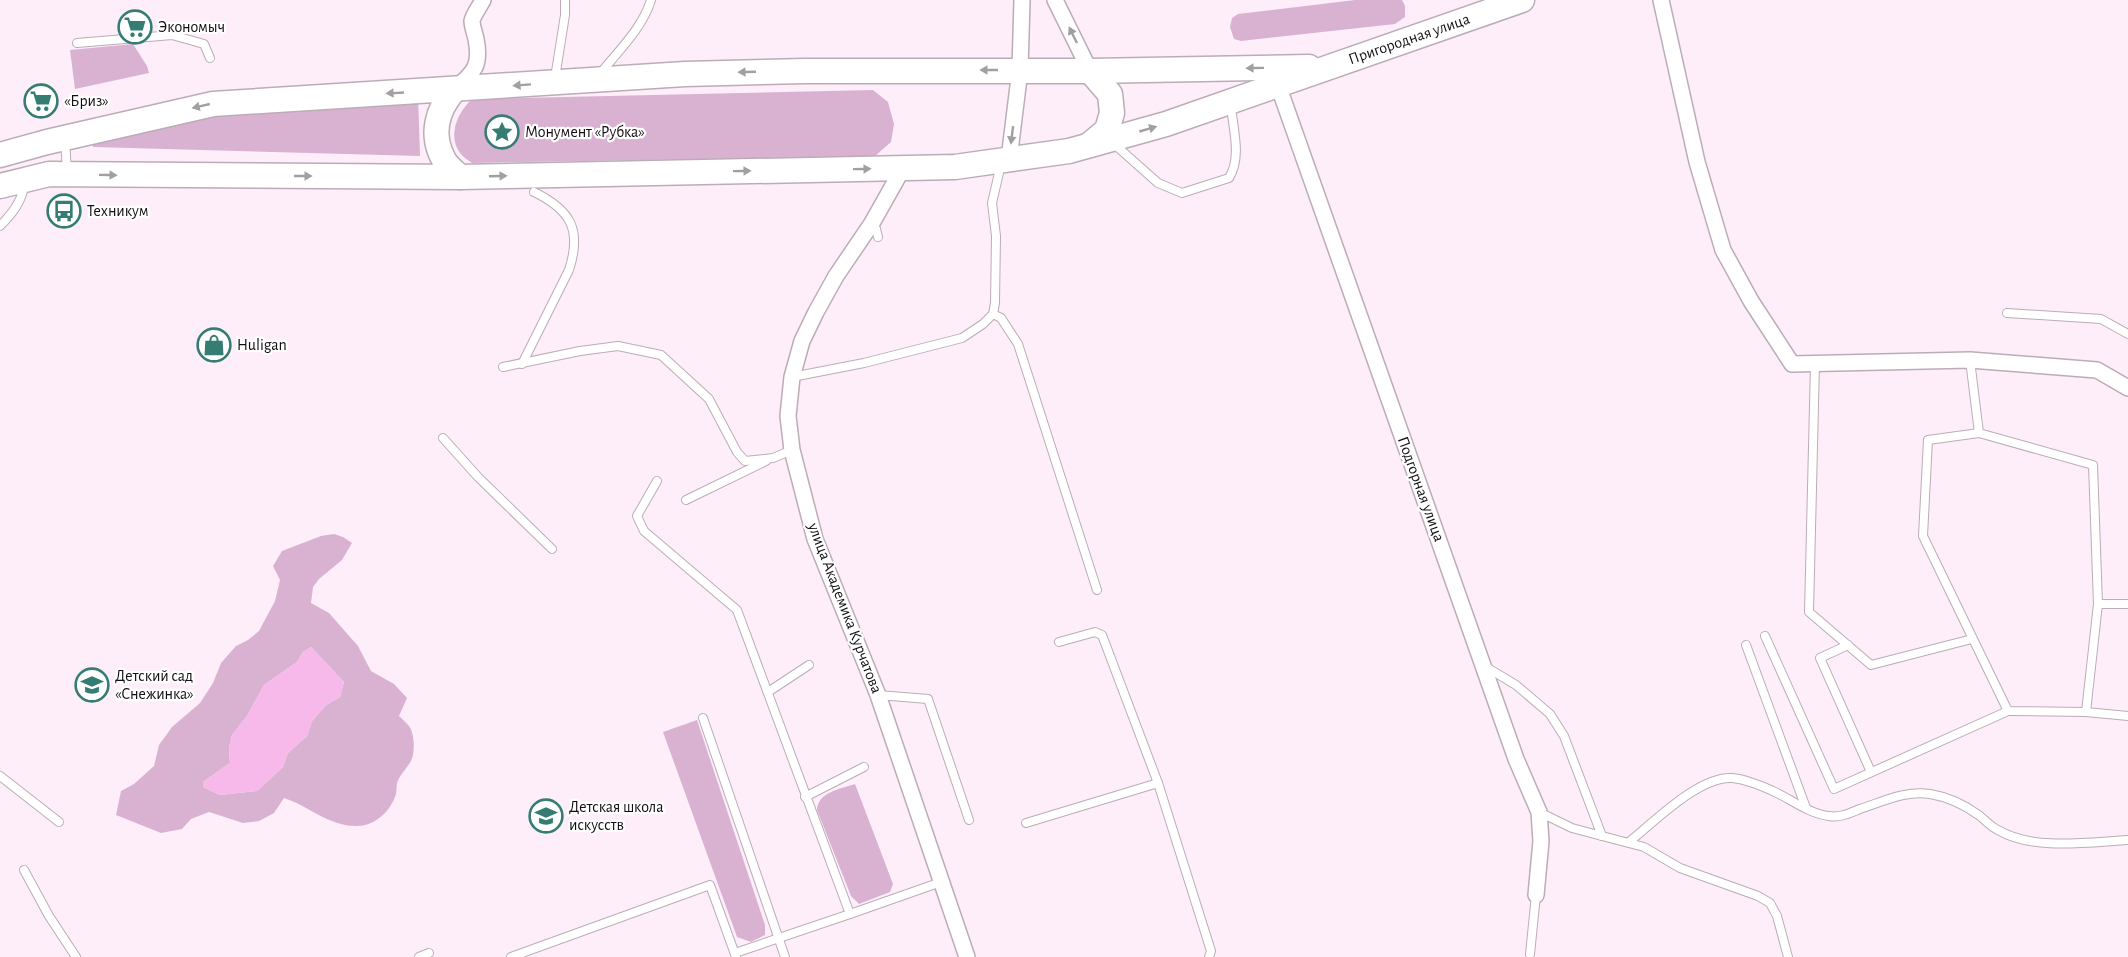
<svg xmlns="http://www.w3.org/2000/svg" width="2128" height="957" font-family="'Alegreya Sans',sans-serif">
  <style>
    .green { fill: #dab2d1; fill-rule: evenodd }
    .water { fill: #f6b9e9 }
    .lines { fill: none; stroke-linecap: round; stroke-linejoin: round }
    .service-casing { stroke: #bbacb7; stroke-width: 10 }
    .minor-casing { stroke: #bbacb7; stroke-width: 18 }
    .primary-casing { stroke: #bbacb7; stroke-width: 27 }
    .service { stroke: #fff; stroke-width: 8 }
    .minor { stroke: #fff; stroke-width: 15 }
    .primary { stroke: #fff; stroke-width: 24 }
    .oneway { fill: #a19fa0 }
    .labels { text-anchor: middle; dominant-baseline: central; stroke-width: 4.5; stroke-linejoin: round; paint-order: stroke }
    .poi-label { font-size: 16px; fill: #130e12; stroke: #fff; text-anchor: start }
    .street-label { font-size: 16px; fill: #130e12; stroke: #fff }
  </style>
  <rect width="100%" height="100%" fill="#feeefa"/>
  <g class="green">
    <polygon points="1355,0 1402,0 1405,6 1405,17 1395,24 1241,41 1234,39 1230,27 1232,18 1238,14"/>
    <polygon points="133,44 147,66 149,73 75,89 70,50"/>
    <path d="M873,90L888,102L894,124L891,142L875,156L472,163C468,160 463,157 460,153C447,135 458,112 472,99Z"/>
    <polygon points="418,95 420,156 93,147 92,139 207,109"/>
    <path d="M334,534L343,537L352,543L342,560L319,579L313,587L311,603L329,613L358,646L371,671L394,684L407,698L399,716C402,719 406,722 409,726C415,734 415,753 411,761C407,768 401,774 398,780C396,785 397,789 396,794C391,811 374,827 356,826C328,826 309,806 284,798L274,813L259,821L243,823L209,812L191,819L182,829L161,833L116,815L121,791L134,784L154,766L159,745L172,727L200,703L213,683L221,663L236,646L248,640L259,631L275,601L280,580L273,566L282,551L321,536ZM311,647L344,682L340,697L326,705L312,721L307,736L288,753L283,767L257,791L220,795L203,787V782L230,763L229,748L232,735L247,716L264,685L297,662L303,652Z"/>
    <polygon points="697,720 765,925 765,935 751,942 737,937 663,732"/>
    <path d="M855,784L893,884L890,892L859,904L851,896L817,810C818,792 840,789 855,784Z"/>
  </g>
  <polygon class="water" points="311,647 344,682 340,697 326,705 312,721 307,736 288,753 283,767 257,791 220,795 203,787 203,782 230,763 229,748 232,735 247,716 264,685 297,662 303,652"/>
  <g class="lines">
    <defs>
      <g id="service">
        <polyline points="77,43 172,35 204,44 210,58"/>
        <path d="M599,75C618,51 642,29 651,0"/>
        <polyline points="555,78 565,15 565,0"/>
        <polyline points="65,140 67,173"/>
        <path d="M1113,143L1158,183L1182,193L1229,178C1242,157 1233,129 1231,106"/>
        <polyline points="872,223 876,229 878,237"/>
        <path d="M0,226C11,215 23,201 24,184"/>
        <polyline points="2007,313 2101,319 2128,334"/>
        <polyline points="993,314 1001,318 1018,344 1097,590"/>
        <polyline points="1970,360 1979,433 2093,465 2098,604 2128,604"/>
        <path d="M522,364L569,270C582,230 571,210 534,192"/>
        <polyline points="1815,364 1809,612 1871,665 1972,639"/>
        <polyline points="503,367 580,351 618,346 661,355 709,399 737,452 745,461 773,458 792,450"/>
        <polyline points="792,377 864,363 962,338 983,324 993,314 995,303 996,236 992,203 1001,164"/>
        <polyline points="1979,433 1928,440 1923,536 2008,711 2086,712 2098,604"/>
        <polyline points="443,438 478,477 552,549"/>
        <polyline points="657,481 637,516 644,531 737,610 850,914 941,882"/>
        <polyline points="686,500 766,461"/>
        <polyline points="1765,636 1834,789 2008,711"/>
        <polyline points="1059,642 1095,632 1102,635 1158,783 1211,951 1209,957"/>
        <polyline points="1746,645 1806,808"/>
        <polyline points="1848,645 1820,658 1871,772"/>
        <polyline points="1486,667 1516,685 1550,714 1564,736 1602,836 1572,828 1539,812"/>
        <polyline points="768,692 809,665"/>
        <polyline points="878,695 928,699 969,820"/>
        <polyline points="2086,712 2128,716"/>
        <polyline points="703,718 785,957"/>
        <polyline points="0,776 59,822"/>
        <polyline points="805,797 864,767"/>
        <polyline points="1026,823 1158,783"/>
        <polyline points="1602,836 1644,847 1680,868 1758,896 1770,903 1777,916 1788,957"/>
        <path d="M1629,842C1654,822 1699,776 1732,778C1746,779 1762,786 1775,792C1792,800 1810,814 1829,816C1840,818 1850,813 1860,809C1882,802 1906,790 1930,794C1949,797 1965,805 1980,816C1986,821 1991,827 1998,830C2033,851 2089,842 2128,840"/>
        <polyline points="24,870 49,916 76,957"/>
        <polyline points="735,953 850,914"/>
        <polyline points="1530,954 1536,895"/>
        <polyline points="419,957 429,953"/>
        <polyline points="511,957 710,885 736,957"/>
      </g>
      <g id="minor">
        <polyline points="1055,0 1090,71"/>
        <polyline points="1661,0 1697,162 1723,250 1751,301 1792,364 1970,360 2097,370 2128,388"/>
        <polyline points="1278,85 1516,759 1539,812 1541,841 1536,895"/>
        <path d="M457,87C475,72 481,64 476,39C475,34 472,26 472,21C473,15 480,6 483,0"/>
        <polyline points="1009,159 1020,70 1022,0"/>
        <polyline points="903,168 872,223 836,276 816,312 802,341 792,377 788,416 792,450 815,539 878,695 967,957"/>
      </g>
      <g id="primary">
        <path d="M454,90C437,110 430,135 444,160C447,166 455,172 460,177"/>
        <polyline points="1089,145 1107,130 1112,113 1110,94 1090,71"/>
        <polyline points="0,155 47,142 213,104 685,74 805,71 1090,71 1309,67"/>
        <polyline points="0,186 49,174 460,177 955,167 1069,151 1166,124 1522,0"/>
      </g>
    </defs>
    <use href="#service" class="service-casing"/>
    <use href="#minor" class="minor-casing"/>
    <use href="#primary" class="primary-casing"/>
    <use href="#service" class="service"/>
    <use href="#minor" class="minor"/>
    <use href="#primary" class="primary"/>
  </g>
  <defs><path id="oneway-solid" d="M-6-.8H1V-3.2L6.5 0L1 3.2V.8H-6Z" transform="scale(1.5)"/></defs>
  <g class="oneway">
    <use href="#oneway-solid" transform="translate(1073 35) rotate(-116)"/>
    <use href="#oneway-solid" transform="translate(1255 68) rotate(179)"/>
    <use href="#oneway-solid" transform="translate(989 70) rotate(180)"/>
    <use href="#oneway-solid" transform="translate(747 72) rotate(178)"/>
    <use href="#oneway-solid" transform="translate(522 85) rotate(176)"/>
    <use href="#oneway-solid" transform="translate(395 93) rotate(177)"/>
    <use href="#oneway-solid" transform="translate(201 106) rotate(167)"/>
    <use href="#oneway-solid" transform="translate(1148 129) rotate(-16)"/>
    <use href="#oneway-solid" transform="translate(1012 135) rotate(97)"/>
    <use href="#oneway-solid" transform="translate(862 169) rotate(-1)"/>
    <use href="#oneway-solid" transform="translate(742 171) rotate(-1)"/>
    <use href="#oneway-solid" transform="translate(108 175) rotate(1)"/>
    <use href="#oneway-solid" transform="translate(303 176)"/>
    <use href="#oneway-solid" transform="translate(498 176) rotate(-2)"/>
  </g>
  <defs>
    <symbol id="supermarket-ring" viewBox="-11 -11 22 22"><circle r="9.5" fill="#fff" stroke="#357c72" stroke-width="1.5"/><path d="M-6-5.5h2.5l.6 2H6L4.5 2H-2.5L-4.4-4H-6ZM-1.5 3.2a1.3 1.3 0 1 0 .1 0ZM3 3.2a1.3 1.3 0 1 0 .1 0Z" fill="#357c72"/></symbol>
    <symbol id="sight-ring" viewBox="-11 -11 22 22"><circle r="9.5" fill="#fff" stroke="#357c72" stroke-width="1.5"/><path d="M0-6L1.8-2.2L6-1.7L2.9 1.2L3.7 5.4L0 3.3L-3.7 5.4L-2.9 1.2L-6-1.7L-1.8-2.2Z" fill="#357c72"/></symbol>
    <symbol id="bus-ring" viewBox="-11 -11 22 22"><circle r="9.5" fill="#fff" stroke="#357c72" stroke-width="1.5"/><path d="M-5-6H5V4H4V6H2V4H-2V6H-4V4H-5ZM-3.5-4V0h7V-4ZM-3.5 1.2v1.5H-2V1.2ZM2 1.2v1.5H3.5V1.2Z" fill="#357c72"/></symbol>
    <symbol id="shop-ring" viewBox="-11 -11 22 22"><circle r="9.5" fill="#fff" stroke="#357c72" stroke-width="1.5"/><path d="M-5-2.5h2.3a2.7 3.5 0 0 1 5.4 0H5L5.5 6h-11ZM-1.5-2.5h3a1.5 2.3 0 0 0-3 0Z" fill="#357c72"/></symbol>
    <symbol id="school-ring" viewBox="-11 -11 22 22"><circle r="9.5" fill="#fff" stroke="#357c72" stroke-width="1.5"/><path d="M0-5L7-2L0 1L-7-2ZM-4 1L0 2.5L4 1V4Q0 6-4 4Z" fill="#357c72"/></symbol>
  </defs>
  <g fill-rule="evenodd">
    <use href="#supermarket-ring" x="116" y="8" width="38" height="38"/>
    <use href="#supermarket-ring" x="22" y="82" width="38" height="38"/>
    <use href="#sight-ring" x="483" y="113" width="38" height="38"/>
    <use href="#bus-ring" x="45" y="192" width="38" height="38"/>
    <use href="#shop-ring" x="195" y="326" width="38" height="38"/>
    <use href="#school-ring" x="73" y="666" width="38" height="38"/>
    <use href="#school-ring" x="527" y="797" width="38" height="38"/>
  </g>
  <g class="labels">
    <g class="poi-label">
      <text x="158" y="27">Экономыч</text>
      <text x="64" y="101">«Бриз»</text>
      <text x="525" y="132">Монумент «Рубка»</text>
      <text x="87" y="211">Техникум</text>
      <text x="237" y="345">Huligan</text>
      <text x="115" y="676">Детский сад<tspan x="115" dy="18">«Снежинка»</tspan></text>
      <text x="569" y="807">Детская школа<tspan x="569" dy="18">искусств</tspan></text>
    </g>
    <g class="street-label">
      <text transform="translate(1409 39) rotate(-19)">Пригородная улица</text>
      <text transform="translate(1421 489) rotate(70)">Подгорная улица</text>
      <text transform="translate(845 608) rotate(69)">улица Академика Курчатова</text>
    </g>
  </g>
</svg>
